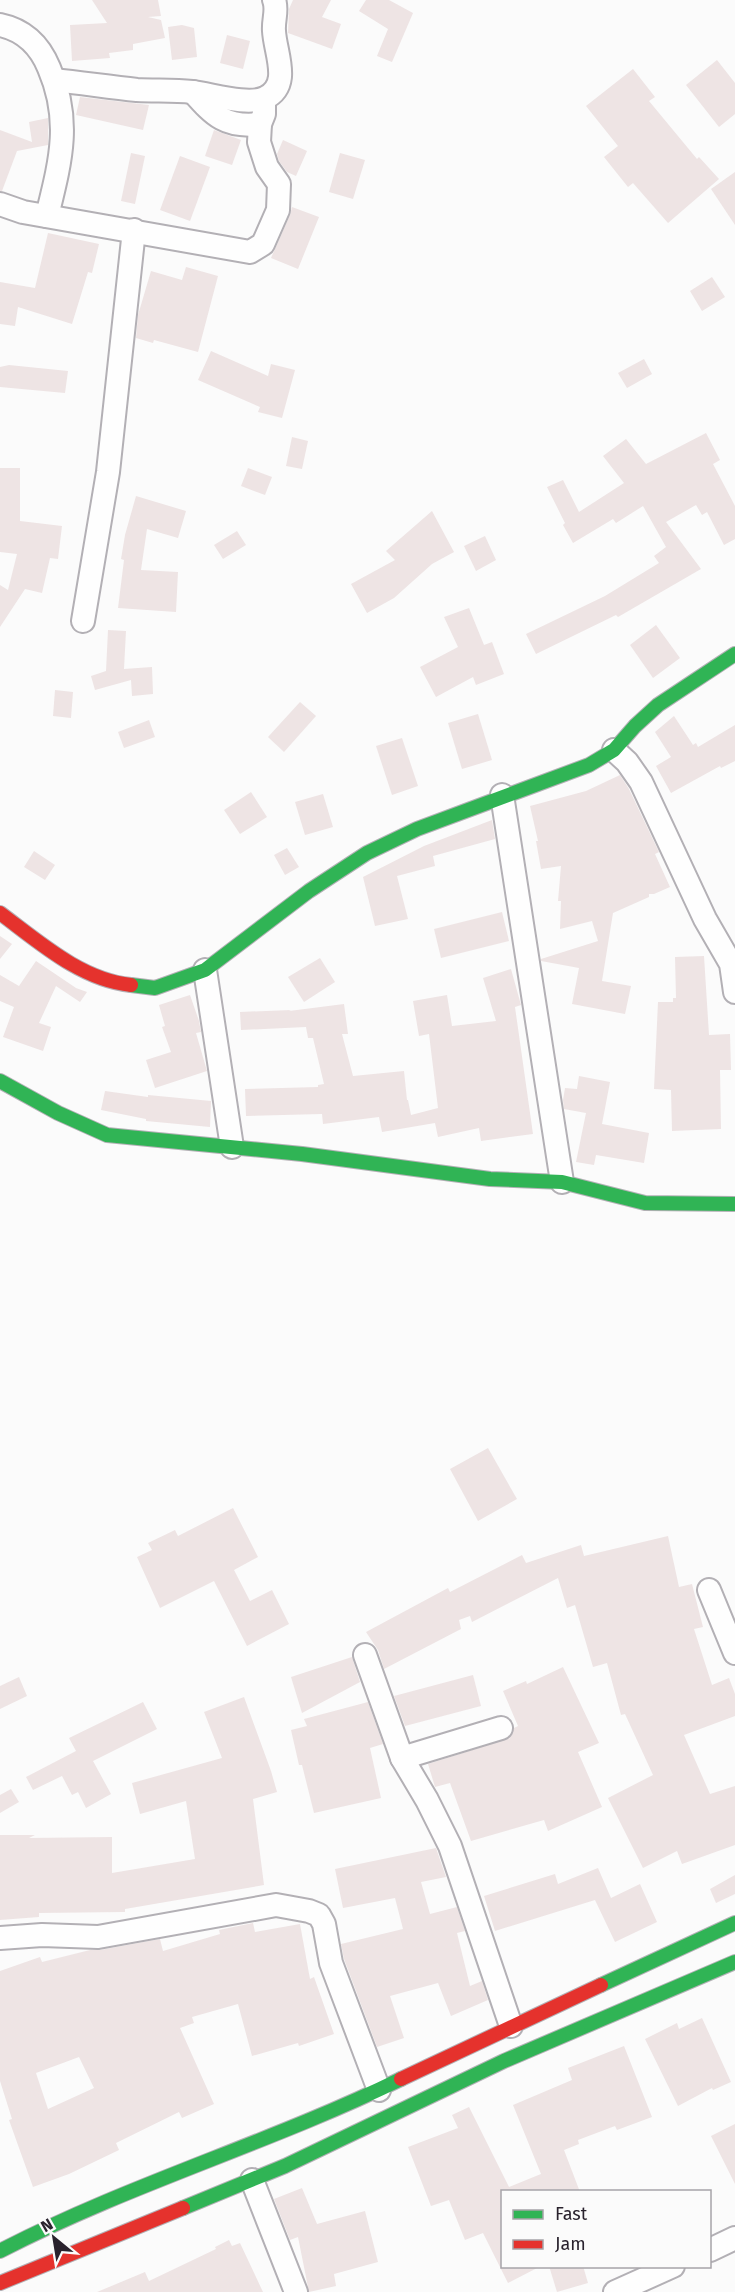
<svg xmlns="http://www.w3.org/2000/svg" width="735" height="2292" font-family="'Fira Sans',sans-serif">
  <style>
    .building { fill: #eee4e4; fill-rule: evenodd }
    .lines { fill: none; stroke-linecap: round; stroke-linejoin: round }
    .street-casing { stroke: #b3b0b5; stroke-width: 26 }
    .fast-casing { stroke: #b3b0b5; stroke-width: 16 }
    .jam-casing { stroke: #b3b0b5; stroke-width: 16 }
    .street { stroke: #fefefe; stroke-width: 22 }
    .fast { stroke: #30b455; stroke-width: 14 }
    .jam { stroke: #e5322d; stroke-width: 14 }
  </style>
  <rect width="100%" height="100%" fill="#fbfbfb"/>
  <g class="building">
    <polygon points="92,0 158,0 161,16 148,17 161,20 165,38 133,44 133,50 109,53 110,58 72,61 70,25 107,23"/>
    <polygon points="293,0 331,0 322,17 341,24 332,49 288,33 289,9"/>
    <polygon points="366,0 389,0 413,13 392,62 377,56 388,29 359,11"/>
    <polygon points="182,25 194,28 197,57 172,60 168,27"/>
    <polygon points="227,35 250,41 243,69 220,63"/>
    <polygon points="717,60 735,83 735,114 719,127 686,85"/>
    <polygon points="633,69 655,97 649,101 697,159 699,157 719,179 668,223 633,183 628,187 604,157 618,146 586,106"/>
    <polygon points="80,97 149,105 143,130 76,115"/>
    <polygon points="48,118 48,145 17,151 2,191 0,191 0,130 32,142 29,122"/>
    <polygon points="214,130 241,140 232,165 205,156"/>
    <polygon points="283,140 307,151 296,176 287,172 279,161 277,154"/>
    <polygon points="131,153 145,156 135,204 121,201"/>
    <polygon points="340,153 365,160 353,199 329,192"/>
    <polygon points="180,156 210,167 190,221 160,210"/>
    <polygon points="735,172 735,225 711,189"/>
    <polygon points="292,207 319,217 298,269 271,258 290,215"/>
    <polygon points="48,233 99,244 92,273 88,272 72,324 18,307 15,326 0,324 0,282 35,288"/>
    <polygon points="186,267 218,276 198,352 154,340 153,343 136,338 138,315 151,271 182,280"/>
    <polygon points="712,277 725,297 702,311 690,291"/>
    <polygon points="211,351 268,376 271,364 295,370 282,418 258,412 260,407 198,380"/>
    <polygon points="644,359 652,374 627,388 618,373"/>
    <polygon points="9,365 68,371 65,393 0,387 0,367"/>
    <polygon points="706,433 720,460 713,464 735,506 735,539 724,545 707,512 702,515 696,505 666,522 701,569 618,617 616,615 536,654 526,634 605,596 659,563 654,556 666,547 643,506 616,523 613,519 573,543 563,525 565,523 547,487 563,480 579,512 624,483 603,456 626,439 646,464"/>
    <polygon points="292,437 308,441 302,469 286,466"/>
    <polygon points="0,468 20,468 20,521 62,526 58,559 50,558 42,593 25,589 0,627 0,585 8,590 17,554 0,552"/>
    <polygon points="248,468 272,477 265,495 241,486"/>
    <polygon points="136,496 186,511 178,538 147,529 141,570 178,572 176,612 118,608 124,560 121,559 125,535"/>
    <polygon points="432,511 454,552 432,564 394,598 367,613 351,584 395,560 386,551"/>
    <polygon points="237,531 246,545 223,559 214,545"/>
    <polygon points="485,536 496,560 476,571 464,546"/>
    <polygon points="469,608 484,645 492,642 504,674 476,685 473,677 436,697 420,667 458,647 444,617"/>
    <polygon points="656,625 680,658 653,678 630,645"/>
    <polygon points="108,630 126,631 124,669 152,667 153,694 132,696 131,680 95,690 91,676 106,671"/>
    <polygon points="55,690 73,692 71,718 53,716"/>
    <polygon points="300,702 316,716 284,752 268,737"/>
    <polygon points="478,714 492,760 462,769 448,723"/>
    <polygon points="674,716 693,745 696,743 698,747 735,725 735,761 721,768 720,766 671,793 656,766 671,757 655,732"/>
    <polygon points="149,720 155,737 124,748 118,732"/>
    <polygon points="402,738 418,786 392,795 376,746"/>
    <polygon points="620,775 629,789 658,850 659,852 655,854 670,887 654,894 649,894 649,897 613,913 602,981 631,986 625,1014 572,1004 579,968 541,961 541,959 598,941 592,921 560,929 561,901 558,901 561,866 541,869 536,841 538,841 530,806 586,791"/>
    <polygon points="251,792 267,817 240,834 224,810"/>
    <polygon points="323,794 333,827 305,835 295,802"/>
    <polygon points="492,820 495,839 433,856 435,866 397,876 408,919 375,926 363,877 424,846"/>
    <polygon points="287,848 299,867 285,875 274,855"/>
    <polygon points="34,851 55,865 45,880 24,867"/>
    <polygon points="502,912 509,941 441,958 434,929"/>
    <polygon points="0,936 12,944 0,959"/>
    <polygon points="704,956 709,1035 730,1034 731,1070 720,1070 721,1129 672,1131 671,1090 654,1089 658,1002 673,1002 673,998 676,998 675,957"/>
    <polygon points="320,958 335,982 304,1002 288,977"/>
    <polygon points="36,961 76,988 87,992 80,1002 56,986 39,1023 51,1027 43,1051 3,1037 14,1007 0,1001 0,975 19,986"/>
    <polygon points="511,969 521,1005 515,1007 533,1134 481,1141 479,1128 438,1137 435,1123 382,1132 379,1117 323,1124 322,1114 246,1116 245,1089 318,1087 318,1085 324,1084 313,1038 308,1038 306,1027 241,1030 240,1012 291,1010 289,1011 344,1004 348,1034 342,1034 353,1076 404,1071 407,1100 408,1100 411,1115 438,1108 429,1034 419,1036 413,1001 447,995 452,1026 496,1021 483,978"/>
    <polygon points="190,995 199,1021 201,1032 196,1033 207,1071 155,1088 146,1060 171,1052 162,1027 165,1026 159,1005"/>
    <polygon points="579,1076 610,1082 602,1124 649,1133 644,1163 596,1155 594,1165 576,1162 586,1113 564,1109 563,1100 565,1088 577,1089"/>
    <polygon points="105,1091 148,1097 148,1095 211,1101 210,1127 146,1121 146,1119 101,1110"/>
    <polygon points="488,1448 517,1499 478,1521 450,1469"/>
    <polygon points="233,1508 258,1557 234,1570 250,1601 272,1590 289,1624 247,1646 214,1581 160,1608 137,1557 152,1550 148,1543 175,1530 178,1536"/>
    <polygon points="668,1536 679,1587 692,1584 703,1627 694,1629 712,1685 729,1678 735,1694 735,1716 684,1735 710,1794 735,1786 735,1845 682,1864 677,1851 643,1868 608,1798 653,1775 625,1714 621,1715 607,1663 593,1667 575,1605 567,1608 558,1578 472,1622 470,1616 459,1620 461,1629 384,1669 378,1650 366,1632 448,1588 450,1592 522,1555 526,1563 581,1545 584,1556"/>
    <polygon points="352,1657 360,1682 302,1713 291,1677"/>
    <polygon points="563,1667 599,1743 578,1752 602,1807 548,1831 544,1820 471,1841 450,1783 435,1787 428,1764 510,1738 514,1728 518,1726 503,1691 526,1681 527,1684"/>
    <polygon points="473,1675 481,1706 405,1726 394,1696"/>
    <polygon points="19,1677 27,1696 0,1709 0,1686"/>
    <polygon points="244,1697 271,1771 277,1792 253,1799 264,1885 125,1909 125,1912 39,1913 39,1917 0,1920 0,1835 35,1835 29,1838 112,1837 112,1873 195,1859 186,1801 140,1814 132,1783 222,1758 204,1712"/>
    <polygon points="143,1702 157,1729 93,1761 111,1794 86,1808 78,1792 72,1795 62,1776 33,1790 26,1777 76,1751 69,1738"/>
    <polygon points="368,1702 383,1744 370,1748 381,1798 314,1813 302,1765 299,1765 291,1730 307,1726 304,1719"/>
    <polygon points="11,1789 19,1802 0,1813 0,1795"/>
    <polygon points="436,1848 446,1877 421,1882 430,1914 457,1907 465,1931 457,1933 470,1986 482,1981 488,2000 451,2016 438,1983 390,1996 404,2038 377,2047 344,1959 341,1944 403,1929 395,1898 343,1908 335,1869"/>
    <polygon points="598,1868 611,1898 640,1884 657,1922 615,1942 595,1900 495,1931 484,1896 555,1874 558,1884"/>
    <polygon points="735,1875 735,1894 716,1903 710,1889"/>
    <path d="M253,1923L255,1932L300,1924L310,1979L314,1977L334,2034L299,2046L298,2043L252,2056L238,2004L192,2017L194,2023L180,2028L214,2104L182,2118L179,2112L116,2143L119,2150L69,2174L33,2187L9,2120L12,2119L0,2081V1971L40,1957L42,1962L90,1950H100L160,1939L163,1951L220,1934L219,1930ZM79,2057L94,2088L48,2109L36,2073Z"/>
    <polygon points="702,2018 731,2082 713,2090 712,2088 678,2106 645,2039 677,2023 679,2029"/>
    <polygon points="624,2046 652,2117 617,2130 615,2126 578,2140 579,2144 564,2150 580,2192 502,2192 502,2266 541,2266 508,2283 483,2233 465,2240 449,2200 431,2206 408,2147 458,2128 452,2115 469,2107 509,2187 541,2174 513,2105 572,2080 568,2068"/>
    <polygon points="735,2124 735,2184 711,2136"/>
    <polygon points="302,2188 317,2224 365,2211 378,2262 334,2274 336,2286 309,2292 298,2237 290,2240 274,2199"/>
    <polygon points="229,2240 232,2246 240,2243 263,2292 97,2292 145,2272 149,2281 216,2249 215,2247"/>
    <polygon points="549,2266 583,2266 588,2283 557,2292"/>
  </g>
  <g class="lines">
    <defs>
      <g id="street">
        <path d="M0,25C24,30 40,46 49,68C72,121 60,163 47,216"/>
        <path d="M54,80C82,83 109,87 137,90C155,91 174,90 192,92C211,94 247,106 265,98C292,85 275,53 274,31C273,20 278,10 274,0"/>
        <path d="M193,92C214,116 226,128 260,124"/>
        <polyline points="0,204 23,212 250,252 263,244 278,210 279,184 267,167 259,142 260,124 264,114 264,99"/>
        <polyline points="83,621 108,472 134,230"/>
        <polyline points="614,750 627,762 641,782 705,919 731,964 735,992"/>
        <polyline points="502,795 562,1182"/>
        <polyline points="205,970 232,1147"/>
        <polyline points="709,1590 735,1653"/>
        <polyline points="365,1655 402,1758 427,1800 450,1846 511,2026"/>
        <polyline points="402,1758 501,1728"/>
        <polyline points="0,1938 42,1935 98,1937 276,1905 309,1911 319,1915 324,1924 331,1963 379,2090"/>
        <polyline points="252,2180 296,2292"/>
        <polyline points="710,2250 735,2238"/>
        <polyline points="615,2292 673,2266"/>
      </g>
      <g id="fast">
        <polyline points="131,985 155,988 205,970 309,891 367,853 417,829 589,765 614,750 635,726 658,705 735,654"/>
        <polyline points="0,1081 58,1113 107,1135 302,1154 490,1179 562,1182 645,1203 735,1204"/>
        <polyline points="601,1985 735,1923"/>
        <polyline points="183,2208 285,2166 504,2061 735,1962"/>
        <path d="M0,2251C129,2184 270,2143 401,2079"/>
      </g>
      <g id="jam">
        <path d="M0,913C39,942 81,980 131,985"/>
        <polyline points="401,2079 601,1985"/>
        <polyline points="0,2283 183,2208"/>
      </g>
    </defs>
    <use href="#street" class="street-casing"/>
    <use href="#fast" class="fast-casing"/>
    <use href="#jam" class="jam-casing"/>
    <use href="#street" class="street"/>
    <use href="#fast" class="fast"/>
    <use href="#jam" class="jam"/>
  </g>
  <rect x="501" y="2190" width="210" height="78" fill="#fbfbfb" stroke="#a7a4a9" stroke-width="1.5"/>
  <rect x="513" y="2210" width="30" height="9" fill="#30b455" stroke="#a7a4a9" stroke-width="1.5"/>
  <text x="555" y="2220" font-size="18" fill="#29222d">Fast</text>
  <rect x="513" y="2240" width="30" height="9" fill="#e5322d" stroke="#a7a4a9" stroke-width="1.5"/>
  <text x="555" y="2250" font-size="18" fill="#29222d">Jam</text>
  <g transform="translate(54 2238) rotate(330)" stroke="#fbfbfb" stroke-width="4.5" paint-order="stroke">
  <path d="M0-4.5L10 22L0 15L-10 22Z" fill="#29222d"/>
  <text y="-9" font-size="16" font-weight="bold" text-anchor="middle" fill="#29222d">N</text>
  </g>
</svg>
